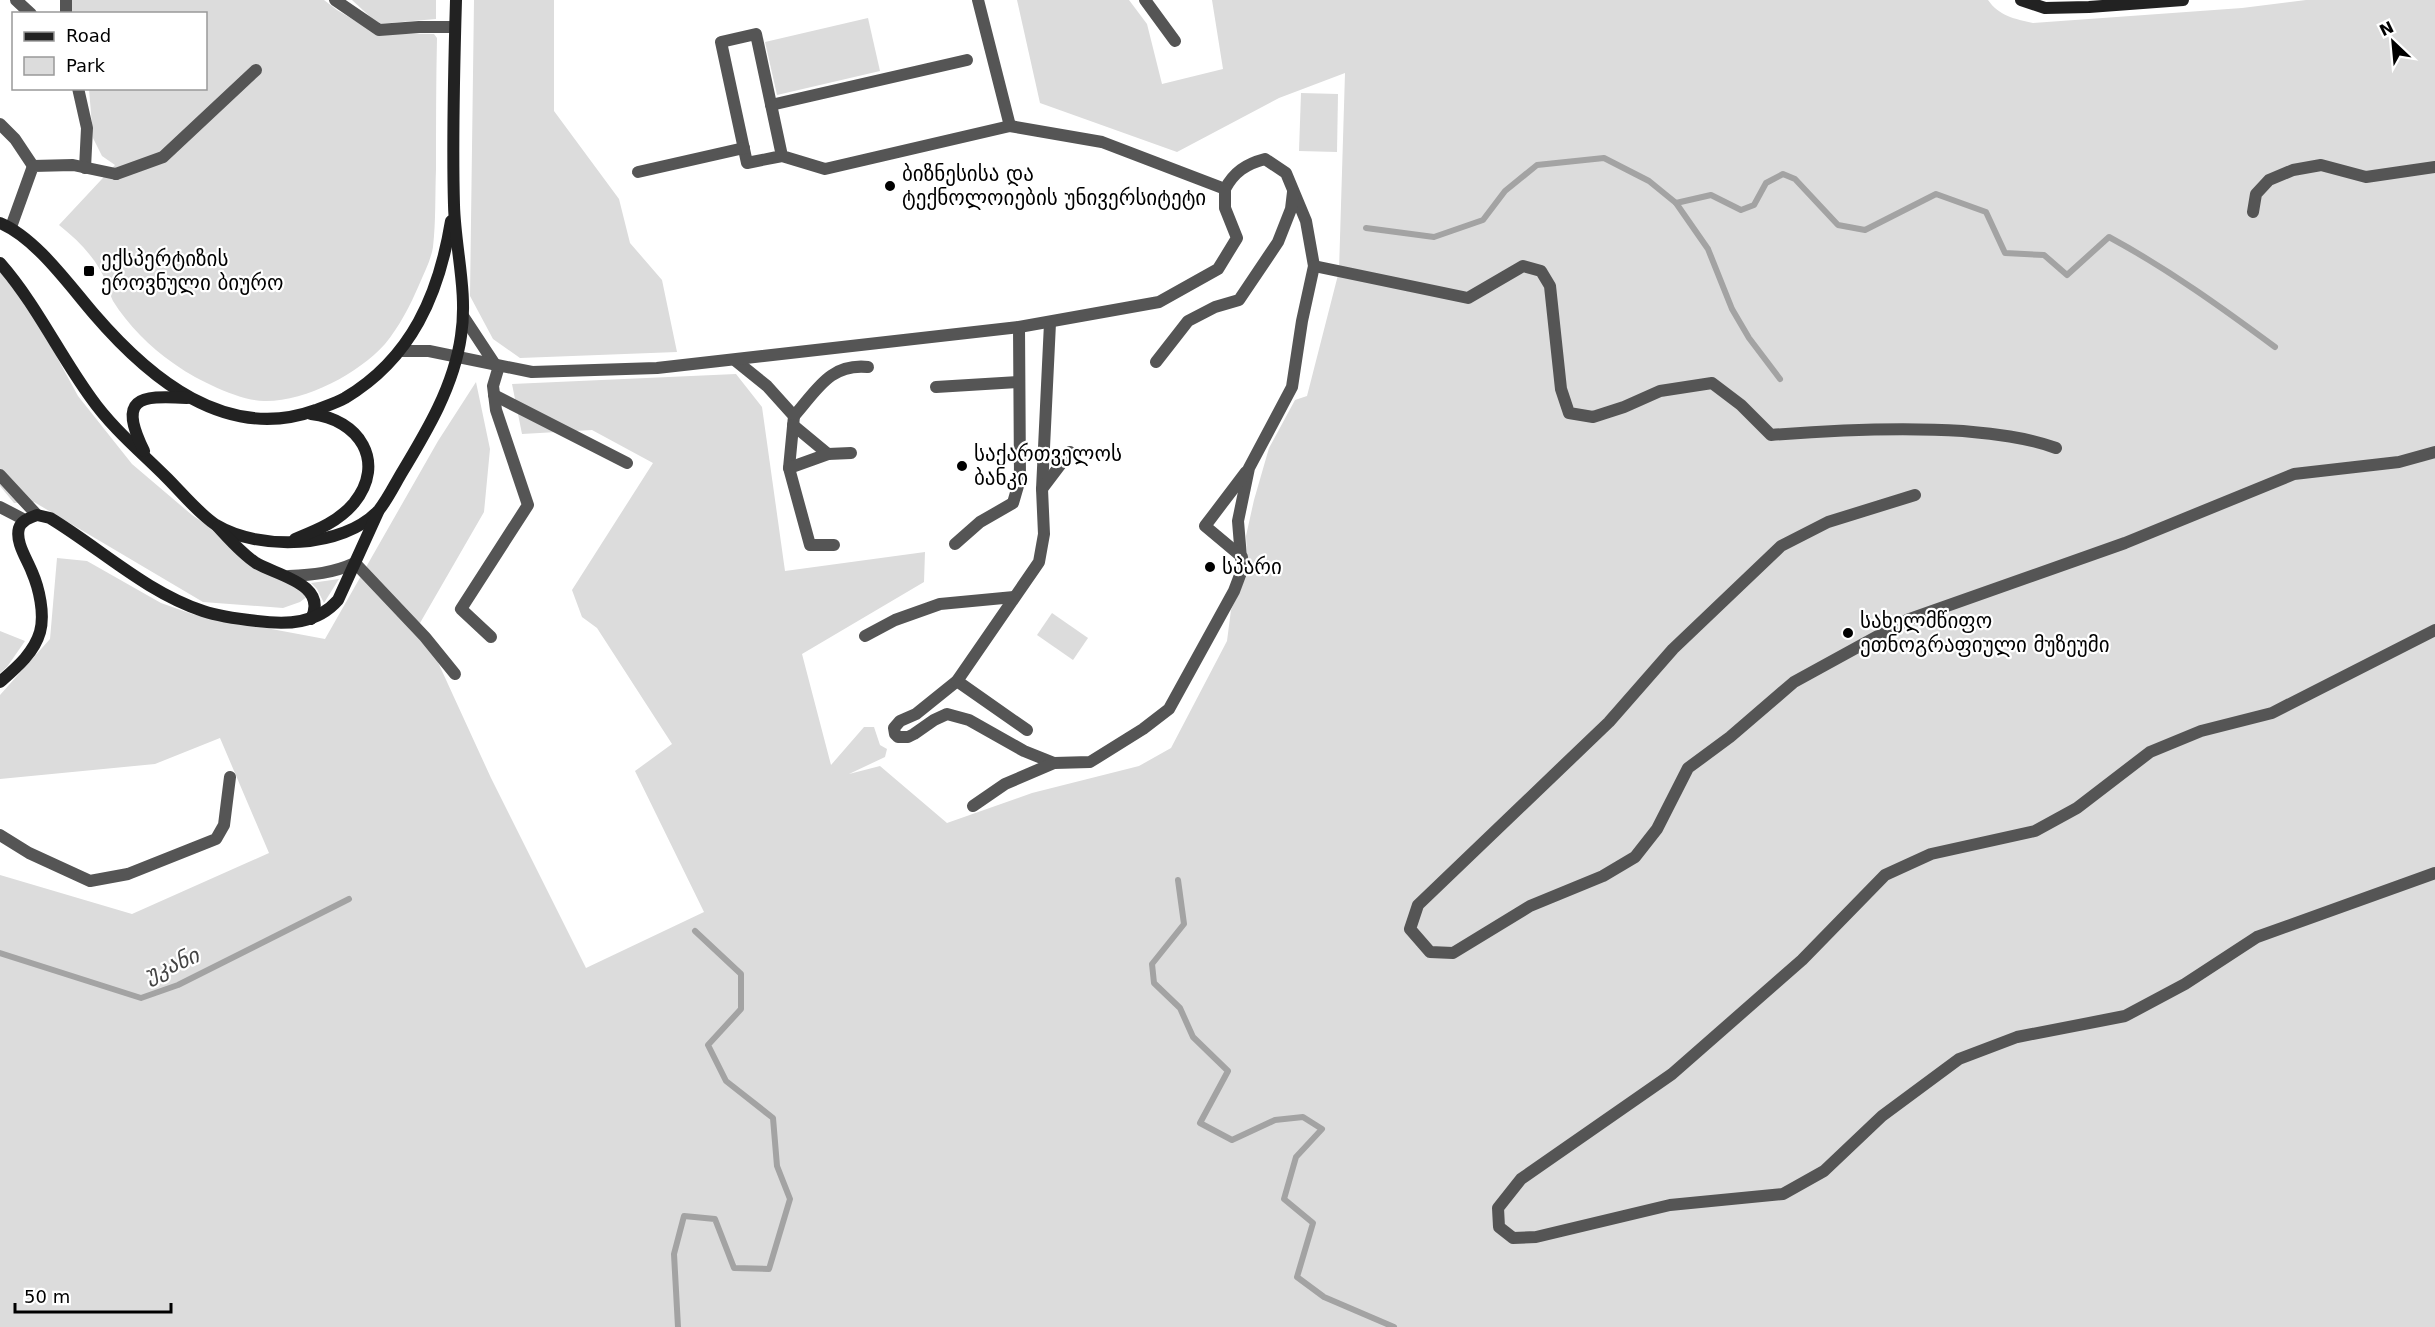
<svg xmlns="http://www.w3.org/2000/svg" width="2435" height="1327" font-family="'DejaVu Sans','Noto Sans Georgian',sans-serif">
  <style>
    .green { fill: #dcdcdc }
    .lines { fill: none; stroke-linecap: round; stroke-linejoin: round }
    .stream { stroke: #a3a3a3; stroke-width: 6 }
    .lane { stroke: #555; stroke-width: 12 }
    .street { stroke: #555; stroke-width: 12 }
    .secondary { stroke: #222; stroke-width: 12 }
    .poi-dot { fill: #000; stroke: #fff; stroke-width: 2 }
    .labels { text-anchor: middle; dominant-baseline: central; stroke-width: 4.5; stroke-linejoin: round; paint-order: stroke }
    .poi-label { font-size: 21px; fill: #000; stroke: #fff; text-anchor: start }
    .water-label { font-size: 22px; font-style: italic; fill: #444; stroke: #fff }
  </style>
  <rect width="100%" height="100%" fill="#fff"/>
  <g class="green">
    <path d="M67,0H324L337,10L376,33L434,34L437,38C436,82 436,126 436,169C435,195 436,221 433,247C431,260 424,273 419,285C410,306 399,327 385,344C358,374 305,402 264,401C239,401 193,378 173,363C150,347 128,325 113,301C110,296 110,290 107,284C97,259 79,241 59,225L115,165L102,156L93,138L89,89L206,88V14L72,13Z"/>
    <polygon points="352,0 436,0 436,19 378,24"/>
    <polygon points="474,0 554,0 554,111 619,199 630,243 662,280 677,352 520,358 493,339 470,296"/>
    <path d="M1017,0H1129L1147,24L1162,84L1223,69L1212,0H1988C1999,16 2015,19 2033,23L2242,8L2306,0H2435V1327H0V875L132,914L269,853L220,738L155,764L0,779V695L50,639L57,558L87,561L161,603L192,614L325,639L438,441L476,382L490,449L484,512L420,623L491,778L586,968L704,912L635,771L672,744L597,628L582,617L572,590L653,463L592,430L522,434L512,384L736,374L762,407L785,571L925,552L924,582L802,654L831,765L864,727H874L880,745L887,749L885,757L849,774L880,766L947,823L1032,793L1139,766L1171,748L1227,641L1231,610L1248,573L1246,536L1254,500L1269,448L1295,400L1307,396L1339,271L1345,73L1279,98L1177,152L1040,103Z"/>
    <polygon points="868,18 880,71 777,95 765,42"/>
    <polygon points="1301,93 1338,94 1337,152 1299,151"/>
    <polygon points="0,271 28,304 78,396 132,464 192,515 253,557 312,593 300,602 283,608 203,602 34,502 14,503 0,486"/>
    <polygon points="339,579 324,603 317,589 311,583"/>
    <polygon points="1052,613 1088,638 1073,660 1037,635"/>
    <polygon points="0,631 25,641 7,667 0,673"/>
  </g>
  <g class="lines">
    <g class="stream">
      <polyline points="1676,203 1708,249 1732,309 1749,338 1780,379"/>
      <path d="M1366,228L1434,237L1483,220L1505,191L1537,165L1604,158L1649,181L1676,203L1711,195L1741,210L1754,205L1766,183L1783,174L1795,179L1838,225L1865,230L1936,194L1986,212L2005,253L2044,255L2067,275L2109,237C2168,269 2221,307 2275,347"/>
      <polyline points="1178,880 1184,924 1152,964 1154,983 1180,1008 1193,1037 1228,1071 1200,1123 1232,1140 1275,1120 1303,1117 1322,1129 1296,1157 1284,1199 1313,1223 1297,1277 1324,1297 1394,1327"/>
      <polyline points="0,953 141,998 178,985 349,899"/>
      <polyline points="678,1327 674,1254 684,1216 715,1219 734,1268 769,1269 790,1199 777,1166 773,1118 726,1081 708,1045 741,1009 741,974 695,931"/>
    </g>
    <g class="lane">
      <polyline points="16,0 31,14"/>
      <polyline points="978,0 1010,126"/>
      <polyline points="1145,0 1175,41"/>
      <polyline points="66,14 66,0"/>
      <polyline points="771,105 967,60"/>
      <path d="M782,156L756,34L721,42L747,163L782,156L825,169L1010,126L1102,142L1225,189C1234,172 1246,164 1265,159L1286,173L1306,221L1314,266L1302,321L1292,387L1249,468L1238,521L1242,570L1234,591L1169,709L1143,729L1090,762L1054,763L1024,751L969,720L947,714L934,720L914,734L908,737H898L895,734L894,728L900,721L916,714L957,681L1039,562L1044,534L1042,489L1050,323"/>
      <polyline points="638,172 744,148"/>
      <polyline points="116,174 163,157 256,70"/>
      <polyline points="2253,212 2256,194 2269,180 2293,170 2321,165 2366,177 2435,167"/>
      <path d="M1314,266L1468,298L1523,266L1541,271L1550,286L1561,389L1569,413L1593,417L1624,407L1660,391L1712,383L1741,405L1771,435C1835,430 1898,427 1963,431C1995,434 2025,437 2056,448"/>
      <polyline points="736,361 767,386 794,416 789,468 810,545 834,545"/>
      <polyline points="1156,362 1188,321 1215,307 1239,300 1278,242 1291,209 1293,192"/>
      <polyline points="936,387 1019,382"/>
      <polyline points="494,395 627,463"/>
      <path d="M794,416C817,390 830,363 868,367"/>
      <polyline points="793,425 828,454"/>
      <polyline points="789,468 828,454 851,453"/>
      <polyline points="0,475 37,515"/>
      <polyline points="1042,489 1070,452"/>
      <polyline points="1915,495 1828,522 1781,546 1673,649 1609,722 1418,905 1410,929 1430,952 1453,953 1530,906 1603,876 1635,857 1657,829 1688,768 1730,737 1794,682 1907,620 2125,543 2294,474 2399,462 2435,452"/>
      <polyline points="0,507 25,520"/>
      <polyline points="955,544 980,522 1013,503 1020,479 1019,327"/>
      <polyline points="1242,557 1205,526 1246,472"/>
      <path d="M289,576C313,575 333,573 355,563L425,637L455,674"/>
      <polyline points="2435,630 2272,713 2201,731 2150,752 2077,808 2035,831 1931,854 1885,875 1802,960 1672,1074 1521,1179 1498,1208 1499,1227 1513,1238 1536,1237 1670,1205 1783,1194 1824,1171 1882,1116 1959,1059 2017,1037 2125,1016 2185,984 2257,937 2435,873"/>
      <polyline points="865,636 895,620 940,604 1014,597"/>
      <polyline points="491,637 461,609 528,505 496,410 493,386 499,366"/>
      <polyline points="957,681 1027,730"/>
      <polyline points="973,806 1005,784 1054,763"/>
      <polyline points="0,835 29,853 90,881 128,874 216,839 224,825 230,777"/>
    </g>
    <g class="street">
      <polyline points="335,0 379,30 419,27 455,27"/>
      <polyline points="78,88 87,128 85,168"/>
      <polyline points="0,124 15,139 33,166"/>
      <polyline points="11,227 33,166 73,165 116,174"/>
      <polyline points="463,316 496,366"/>
      <polyline points="401,351 429,351 532,372 657,368 1019,327 1159,302 1218,269 1237,238 1225,208 1225,189"/>
    </g>
    <g class="secondary">
      <polyline points="2021,0 2045,8 2089,7 2183,0"/>
      <path d="M0,223C36,238 69,285 94,314C149,378 226,443 316,410C326,406 336,403 345,398C412,358 439,294 451,221"/>
      <path d="M0,263C36,304 59,354 91,398C112,428 141,452 167,478C182,493 198,513 216,525C259,551 343,549 379,510C387,500 394,486 401,474C427,431 454,386 461,336C468,292 455,248 454,205C452,137 454,68 456,0"/>
      <path d="M144,451C118,398 138,395 187,398"/>
      <path d="M218,527C230,540 241,553 256,563C276,575 329,584 311,619"/>
      <path d="M295,539C317,530 338,522 354,503C387,462 359,419 311,414"/>
      <path d="M0,682C16,668 34,653 40,632C45,614 39,588 32,572C27,559 15,542 19,528C22,520 30,518 37,515L50,518C101,549 146,592 203,611C221,617 239,619 257,621C287,625 317,624 338,600L378,512"/>
    </g>
  </g>
  <g class="poi-dot">
    <circle cx="890" cy="186" r="6"/>
    <rect x="83" y="265" width="12" height="12" rx="3"/>
    <circle cx="962" cy="466" r="6"/>
    <circle cx="1210" cy="567" r="6"/>
    <circle cx="1848" cy="633" r="6"/>
  </g>
  <g class="labels">
    <g class="poi-label">
      <text x="902" y="174">ბიზნესისა და<tspan x="902" dy="24">ტექნოლოიების უნივერსიტეტი</tspan></text>
      <text x="101" y="259">ექსპერტიზის<tspan x="101" dy="24">ეროვნული ბიურო</tspan></text>
      <text x="974" y="454">საქართველოს<tspan x="974" dy="24">ბანკი</tspan></text>
      <text x="1222" y="567">სპარი</text>
      <text x="1860" y="621">სახელმწიფო<tspan x="1860" dy="24">ეთნოგრაფიული მუზეუმი</tspan></text>
    </g>
    <g class="water-label">
      <text transform="translate(172 965) rotate(-23)">უკანი</text>
    </g>
  </g>
  <rect x="12" y="12" width="195" height="78" fill="#ffffff" stroke="#999999" stroke-width="1.5"/>
  <rect x="24" y="32" width="30" height="9" fill="#222222" stroke="#999999" stroke-width="1.5"/>
  <text x="66" y="42" font-size="18" fill="#000000">Road</text>
  <rect x="24" y="57" width="30" height="18" fill="#dcdcdc" stroke="#999999" stroke-width="1.5"/>
  <text x="66" y="72" font-size="18" fill="#000000">Park</text>
  <g transform="translate(2393 42) rotate(334)" stroke="#ffffff" stroke-width="4.5" paint-order="stroke">
  <path d="M0-4.5L10 22L0 15L-10 22Z" fill="#000000"/>
  <text y="-9" font-size="16" font-weight="bold" text-anchor="middle" fill="#000000">N</text>
  </g>
  <path d="M15 1303v9h156v-9" fill="none" stroke="#000000" stroke-width="3"/>
  <text x="24" y="1303" font-size="18" fill="#000000" stroke="#ffffff" stroke-width="4.5" paint-order="stroke">50 m</text>
</svg>
